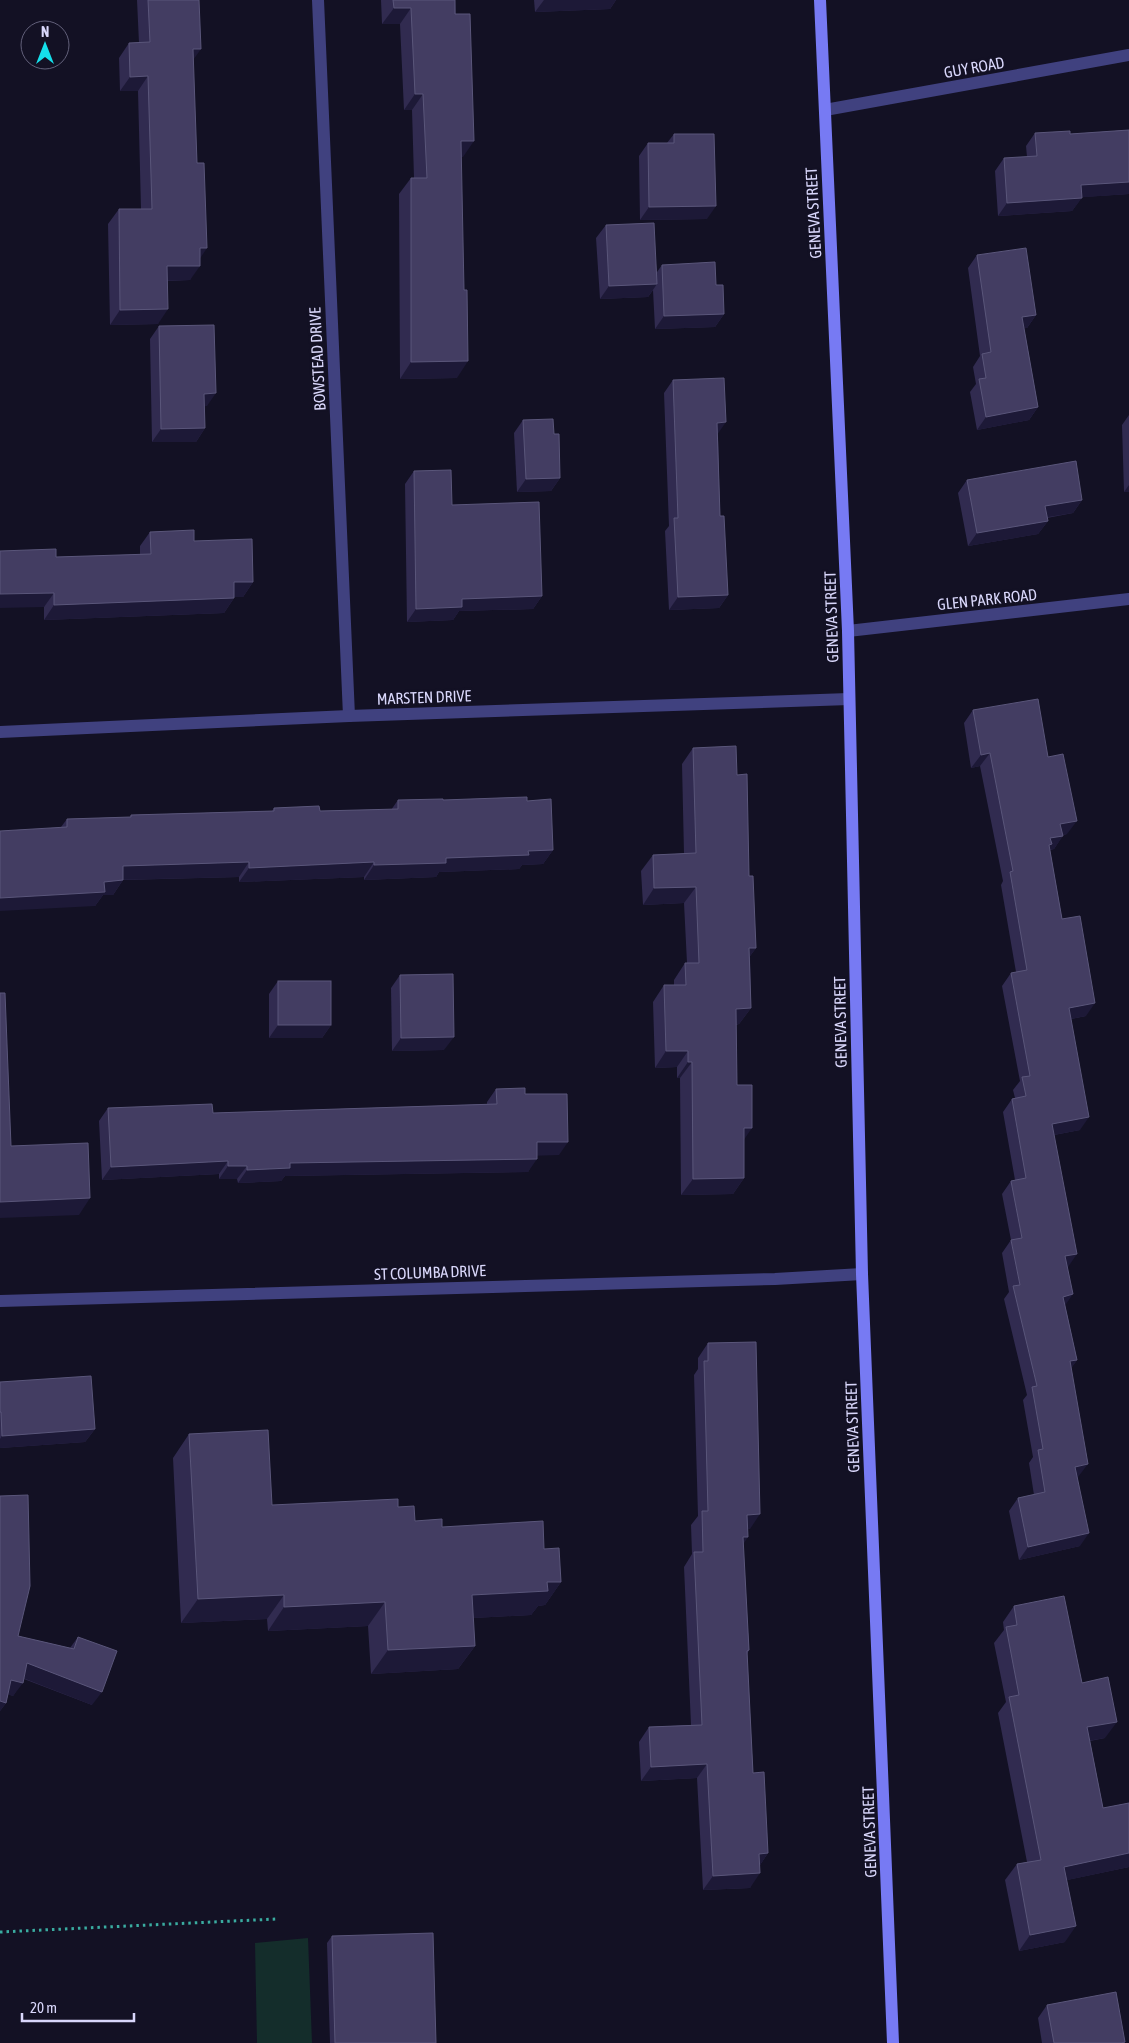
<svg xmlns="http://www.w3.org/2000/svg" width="1129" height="2043" font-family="'Asap Condensed',sans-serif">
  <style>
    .green { fill: #142d2b }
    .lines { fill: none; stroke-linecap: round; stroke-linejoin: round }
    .path { stroke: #3aaca0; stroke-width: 3; stroke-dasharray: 2.5 4; stroke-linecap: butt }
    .minor { stroke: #40417f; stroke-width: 12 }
    .secondary { stroke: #777af3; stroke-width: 12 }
    .wall { fill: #312b50 }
    .shaded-wall { fill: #1d1937 }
    .building { fill: #433d62; stroke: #5a567a }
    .labels { text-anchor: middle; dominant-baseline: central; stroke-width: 5; stroke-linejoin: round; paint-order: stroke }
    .street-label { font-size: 16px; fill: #d9d7fb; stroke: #131124 }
  </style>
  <rect width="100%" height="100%" fill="#131124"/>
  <polygon class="green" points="308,1938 312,2043 257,2043 255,1943"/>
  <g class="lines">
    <polyline class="path" points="0,1932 276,1919"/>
    <g class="minor">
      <polyline points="318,0 349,716"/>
      <polyline points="825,110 1129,55"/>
      <polyline points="848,631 1129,599"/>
      <polyline points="0,732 349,716 849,699"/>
      <polyline points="0,1301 775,1279 862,1274"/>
    </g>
    <polyline class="secondary" points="820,0 848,631 862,1274 893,2043"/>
  </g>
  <g class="wall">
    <polygon points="137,0 199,0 193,60 200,258 190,280 167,281 158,324 110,325 108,224 119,209 141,209 138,91 120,91 119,58 129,43 139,43"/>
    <polygon points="381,0 455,0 463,157 461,157 457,378 400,379 399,194 411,178 414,178 412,110 404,110 400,24 382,24"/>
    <polygon points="534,0 616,0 610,9 535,12"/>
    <polygon points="1129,130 1129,194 1082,197 1072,211 998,216 995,171 1004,158 1027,157 1026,146 1035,133 1070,134"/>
    <polygon points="674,134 707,219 640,220 639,156 648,143 667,143"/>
    <polygon points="606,225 657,272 662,265 716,285 724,314 715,327 655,329 653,290 648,297 600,299 596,238"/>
    <polygon points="977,255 1036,315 1027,328 1024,328 1038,407 1029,420 977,430 970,392 976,384 973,367 980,356 968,268"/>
    <polygon points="159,326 207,406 204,406 205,428 196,442 152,442 150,339"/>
    <polygon points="673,380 718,435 720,516 728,595 719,608 669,610 665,531 669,526 664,393"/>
    <polygon points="1129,415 1129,492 1124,492 1122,425"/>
    <polygon points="523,420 554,434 560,478 551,491 517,492 514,433"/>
    <polygon points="414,471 452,505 542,596 533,609 459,611 453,620 407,622 405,484"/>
    <polygon points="967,480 1082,500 1073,513 1047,518 1048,521 1038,534 968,546 958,493"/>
    <polygon points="150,532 194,541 253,582 243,597 234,597 234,598 224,613 44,620 44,607 56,557 140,555 140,546"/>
    <polygon points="973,710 1048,757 1067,834 1063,835 1054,849 1050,850 1062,919 1086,1016 1071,1019 1080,1130 1054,1135 1068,1267 1067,1267 1065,1305 1077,1360 1071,1368 1078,1477 1077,1478 1080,1546 1019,1560 1009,1511 1018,1498 1034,1495 1029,1463 1033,1457 1023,1400 1027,1395 1004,1299 1009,1292 1002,1253 1011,1240 1002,1194 1011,1181 1015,1180 1003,1112 1012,1099 1015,1098 1013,1090 1020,1081 1002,986 1011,973 1016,972 1001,885 1003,881 980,766 971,768 964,723"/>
    <polygon points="693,748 737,775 749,876 756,948 750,956 751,1008 739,1024 736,1025 737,1085 744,1140 744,1178 733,1194 681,1195 680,1078 677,1078 677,1067 655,1068 653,1002 664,985 674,985 674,980 685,963 687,963 684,903 643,905 641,871 653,855 684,854 682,764"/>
    <polygon points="398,800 527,801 553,850 543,864 522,865 519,869 439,872 436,877 364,880 364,877 239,882 239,877 123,880 113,895 103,895 95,906 61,827 67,819 130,817 131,815 272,811 274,808 320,811 391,810"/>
    <polygon points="400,975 444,1050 392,1051 391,988"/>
    <polygon points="278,981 331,1025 322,1038 269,1038 269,994"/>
    <polygon points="496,1089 525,1094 559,1155 537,1155 528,1172 285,1176 281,1181 238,1183 237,1179 219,1179 219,1174 102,1180 99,1121 108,1108 213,1113 487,1104 487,1102"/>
    <polygon points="708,1343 750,1529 748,1529 743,1544 749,1650 747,1654 753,1773 768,1853 760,1865 750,1888 703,1890 697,1778 641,1781 639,1742 649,1727 691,1725 684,1567 692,1554 691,1525 698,1516 694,1375 698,1369 698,1358"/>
    <polygon points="0,1382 95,1429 85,1442 0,1448"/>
    <polygon points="189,1434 272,1505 398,1507 415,1521 544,1549 561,1582 545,1605 538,1606 531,1615 473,1618 475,1646 458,1669 371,1674 368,1626 268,1631 267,1619 181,1623 173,1458"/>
    <polygon points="0,1496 18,1636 70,1648 78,1637 92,1705 24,1679 13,1696 8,1694 6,1703 0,1711"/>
    <polygon points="1014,1606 1082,1683 1105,1738 1090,1741 1103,1808 1129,1803 1129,1867 1067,1880 1065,1942 1019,1951 1005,1880 1017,1864 1027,1862 998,1713 1006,1702 994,1643 1004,1630 1003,1622"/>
    <polygon points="332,1936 436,2043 330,2043 327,1943"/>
    <polygon points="1047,2005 1125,2042 1125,2043 1042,2043 1038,2018"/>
  </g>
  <g class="shaded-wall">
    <polygon points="544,0 616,0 610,9 535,12"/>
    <polygon points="394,8 411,8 400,24 382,24"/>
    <polygon points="193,49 201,49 191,63"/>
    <polygon points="148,76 138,91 120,91 130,77"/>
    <polygon points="415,94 423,94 412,110 404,110"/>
    <polygon points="461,141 474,141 463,157 449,158"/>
    <polygon points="1129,182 1129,194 1072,198 1081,185"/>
    <polygon points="1082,198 1072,211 998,216 1007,203"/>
    <polygon points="716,206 707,219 640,220 649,207"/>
    <polygon points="200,248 207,248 197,263"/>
    <polygon points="167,266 200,266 190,280 157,281"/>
    <polygon points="657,284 648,297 600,299 609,286"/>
    <polygon points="168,309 158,324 110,325 120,310"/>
    <polygon points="724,314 715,327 655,329 664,316"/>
    <polygon points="1036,315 1027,328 1013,330 1022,317"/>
    <polygon points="468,361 457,378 400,379 411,362"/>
    <polygon points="216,393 207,406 195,407 204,394"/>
    <polygon points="1038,407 1029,420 977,430 986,417"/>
    <polygon points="726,422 717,435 717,423"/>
    <polygon points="205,428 196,442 152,442 161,429"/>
    <polygon points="560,478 551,491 517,492 526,479"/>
    <polygon points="1129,485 1129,492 1124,492"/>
    <polygon points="1082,500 1073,513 1036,519 1045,506"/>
    <polygon points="1048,521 1038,534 968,546 977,533"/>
    <polygon points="234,582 253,582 243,597 223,597"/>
    <polygon points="54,593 44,607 0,608 0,594"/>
    <polygon points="728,595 719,608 669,610 678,597"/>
    <polygon points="542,596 533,609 459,611 453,620 407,622 416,609 462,599"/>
    <polygon points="234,598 224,613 44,620 54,605"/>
    <polygon points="990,753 980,766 971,768 981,755"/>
    <polygon points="1077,821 1067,834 1051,837 1060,824"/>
    <polygon points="1063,836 1054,849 1048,850 1050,838"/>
    <polygon points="553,850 543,864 522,865 519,869 439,872 436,877 364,880 374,865 528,851"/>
    <polygon points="249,862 239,877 113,880 123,866"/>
    <polygon points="374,862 364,877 239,882 249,868"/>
    <polygon points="123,880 113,895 103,895 95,906 0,911 0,898 104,882"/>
    <polygon points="696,887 684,903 643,905 654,888"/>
    <polygon points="749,948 756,948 744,964"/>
    <polygon points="1095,1003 1086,1016 1060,1021 1069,1008"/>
    <polygon points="751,1008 739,1024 724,1025 736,1009"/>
    <polygon points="278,1025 331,1025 322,1038 269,1038"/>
    <polygon points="454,1037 444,1050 392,1051 401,1038"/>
    <polygon points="666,1051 688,1051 677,1067 655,1068"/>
    <polygon points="688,1062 692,1062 680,1078 677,1078"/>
    <polygon points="1089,1117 1080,1130 1043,1137 1052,1124"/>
    <polygon points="744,1128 752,1128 741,1144"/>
    <polygon points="537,1142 568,1142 559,1155 528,1156"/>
    <polygon points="537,1159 528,1172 285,1176 281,1181 238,1183 247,1170 290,1163"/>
    <polygon points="228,1161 219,1174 102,1180 111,1167"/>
    <polygon points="228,1166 247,1166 237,1179 219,1179"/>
    <polygon points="744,1178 733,1194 681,1195 693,1179"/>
    <polygon points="90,1198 79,1215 0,1218 0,1202"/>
    <polygon points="1077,1254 1068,1267 1055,1269 1065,1256"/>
    <polygon points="1073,1294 1064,1307 1063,1297"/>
    <polygon points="1077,1360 1068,1373 1070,1361"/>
    <polygon points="95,1429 85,1442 0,1448 0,1439 2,1436"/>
    <polygon points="1088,1464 1078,1477 1066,1480 1075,1467"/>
    <polygon points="760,1514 750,1529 737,1530 747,1515"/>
    <polygon points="1089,1533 1080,1546 1019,1560 1028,1547"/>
    <polygon points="743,1537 748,1537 738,1552"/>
    <polygon points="547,1582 561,1582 545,1605 538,1606 531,1615 455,1619 472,1595"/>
    <polygon points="284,1595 267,1619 181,1623 198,1599"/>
    <polygon points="385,1602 368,1626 268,1631 284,1607"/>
    <polygon points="475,1646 458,1669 371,1674 388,1650"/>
    <polygon points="27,1663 102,1692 92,1705 18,1676"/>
    <polygon points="11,1680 23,1683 13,1696 2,1693"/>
    <polygon points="0,1701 6,1703 0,1711"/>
    <polygon points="1117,1722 1105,1738 1076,1743 1087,1727"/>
    <polygon points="707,1764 697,1778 641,1781 651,1767"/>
    <polygon points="768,1853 758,1868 759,1854"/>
    <polygon points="1129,1853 1129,1867 1053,1883 1064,1867"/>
    <polygon points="760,1873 750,1888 703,1890 713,1876"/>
    <polygon points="1076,1926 1065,1942 1019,1951 1030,1935"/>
  </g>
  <g class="building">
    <polygon points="148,0 199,0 201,49 193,49 197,163 204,163 207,248 200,248 200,266 167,266 168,309 120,310 119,209 152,209 148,76 130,77 129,43 150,42"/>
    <polygon points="393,0 455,0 455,14 470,14 474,141 461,141 464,290 467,290 468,361 411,362 411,178 427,178 423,94 415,94 411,8 394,8"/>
    <polygon points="1129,130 1129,182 1081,185 1082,198 1007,203 1004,158 1037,156 1035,133 1070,131 1070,134"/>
    <polygon points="674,134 714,134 716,206 649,207 648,143 674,143"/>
    <polygon points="654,223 657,284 609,286 606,225"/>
    <polygon points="1026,248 1036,315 1022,317 1038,407 986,417 979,379 986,378 982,354 991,352 977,255"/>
    <polygon points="715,262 716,285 723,285 724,314 664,316 662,265"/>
    <polygon points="214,325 216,393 204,394 205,428 161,429 159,326"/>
    <polygon points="724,378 726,422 717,423 720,516 724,516 728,595 678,597 674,518 678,518 673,380"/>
    <polygon points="553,419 554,434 559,434 560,478 526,479 523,420"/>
    <polygon points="1076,461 1082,500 1045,506 1048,521 977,533 967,480"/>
    <polygon points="451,470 452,505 539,502 542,596 462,599 462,607 416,609 414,471"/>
    <polygon points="194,530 194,541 252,539 253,582 234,582 234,598 54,605 54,593 0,594 0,551 56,549 56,557 151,554 150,532"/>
    <polygon points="1038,699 1048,757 1063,754 1077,821 1060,824 1063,836 1050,838 1052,844 1049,845 1062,919 1080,916 1095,1003 1069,1008 1089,1117 1052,1124 1077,1254 1065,1256 1073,1294 1063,1297 1077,1360 1070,1361 1088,1464 1075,1467 1089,1533 1028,1547 1018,1498 1045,1492 1038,1450 1043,1449 1032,1387 1037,1386 1013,1286 1020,1285 1011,1240 1022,1238 1011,1181 1026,1178 1012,1099 1026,1096 1022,1077 1030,1076 1011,973 1027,970 1010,872 1013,871 990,753 981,755 973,710"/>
    <polygon points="736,746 737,775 747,774 749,876 753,876 756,948 749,948 751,1008 736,1009 737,1085 752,1085 752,1128 744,1128 744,1178 693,1179 692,1062 688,1062 688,1051 666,1051 664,985 686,985 685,963 699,963 696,887 654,888 653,855 696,853 693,748"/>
    <polygon points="527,797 527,801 551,799 553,850 528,851 529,855 446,858 446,863 374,865 374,862 249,868 249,862 123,866 123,880 104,882 105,892 0,898 0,831 67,827 67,819 131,817 131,815 274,811 274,808 319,806 320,811 398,809 398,800 443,799 443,800"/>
    <polygon points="453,974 454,1037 401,1038 400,975"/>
    <rect x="278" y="981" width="53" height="44"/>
    <polygon points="0,993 5,993 11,1146 88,1143 90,1198 0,1202"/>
    <polygon points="525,1088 525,1094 567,1094 568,1142 537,1142 537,1159 290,1163 290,1168 247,1170 247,1166 228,1166 228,1161 111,1167 108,1108 212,1104 213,1113 497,1104 496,1089"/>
    <polygon points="756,1342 760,1514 747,1515 748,1537 743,1537 749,1650 747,1651 753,1773 764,1772 768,1853 759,1854 760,1873 713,1876 707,1764 651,1767 649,1727 702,1725 694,1552 703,1552 702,1511 708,1511 704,1361 708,1361 708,1343"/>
    <polygon points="91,1376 95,1429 2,1436 1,1412 0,1412 0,1382"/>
    <polygon points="268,1430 272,1505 398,1499 398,1507 414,1506 415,1521 442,1519 442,1527 543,1521 544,1549 559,1548 561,1582 547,1582 548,1591 472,1595 475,1646 388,1650 385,1602 284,1607 284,1595 198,1599 189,1434"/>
    <polygon points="28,1495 30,1586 18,1636 74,1649 78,1637 117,1651 102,1692 27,1663 23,1683 11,1680 6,1703 0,1701 0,1496"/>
    <polygon points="1064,1596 1082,1683 1108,1677 1117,1722 1087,1727 1103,1808 1129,1803 1129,1853 1064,1867 1076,1926 1030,1935 1017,1864 1041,1860 1009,1697 1019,1695 1006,1627 1017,1625 1014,1606"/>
    <polygon points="433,1933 436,2043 335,2043 332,1936"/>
    <polygon points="1116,1992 1125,2042 1121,2043 1054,2043 1047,2005"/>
  </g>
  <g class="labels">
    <g class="street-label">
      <text transform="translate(974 67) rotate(-10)">GUY ROAD</text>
      <text transform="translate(813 213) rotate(-93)">GENEVA STREET</text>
      <text transform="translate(317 359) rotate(-93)">BOWSTEAD DRIVE</text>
      <text transform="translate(987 599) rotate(-6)">GLEN PARK ROAD</text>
      <text transform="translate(831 617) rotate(-92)">GENEVA STREET</text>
      <text transform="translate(424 697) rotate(-2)">MARSTEN DRIVE</text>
      <text transform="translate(840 1022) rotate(-91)">GENEVA STREET</text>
      <text transform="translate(430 1272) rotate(-2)">ST COLUMBA DRIVE</text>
      <text transform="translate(852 1427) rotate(-92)">GENEVA STREET</text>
      <text transform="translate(869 1832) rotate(-92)">GENEVA STREET</text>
    </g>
  </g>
  <g transform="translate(45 45)"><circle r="24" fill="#131124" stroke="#62607a"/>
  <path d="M0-4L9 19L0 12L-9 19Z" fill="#15dfea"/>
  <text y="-8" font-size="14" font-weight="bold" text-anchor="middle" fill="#d9d7fb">N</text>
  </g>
  <path d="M22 2013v8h112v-8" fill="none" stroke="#d9d7fb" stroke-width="2.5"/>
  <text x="30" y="2013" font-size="15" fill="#d9d7fb" stroke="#131124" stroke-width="4" paint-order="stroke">20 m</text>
</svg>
